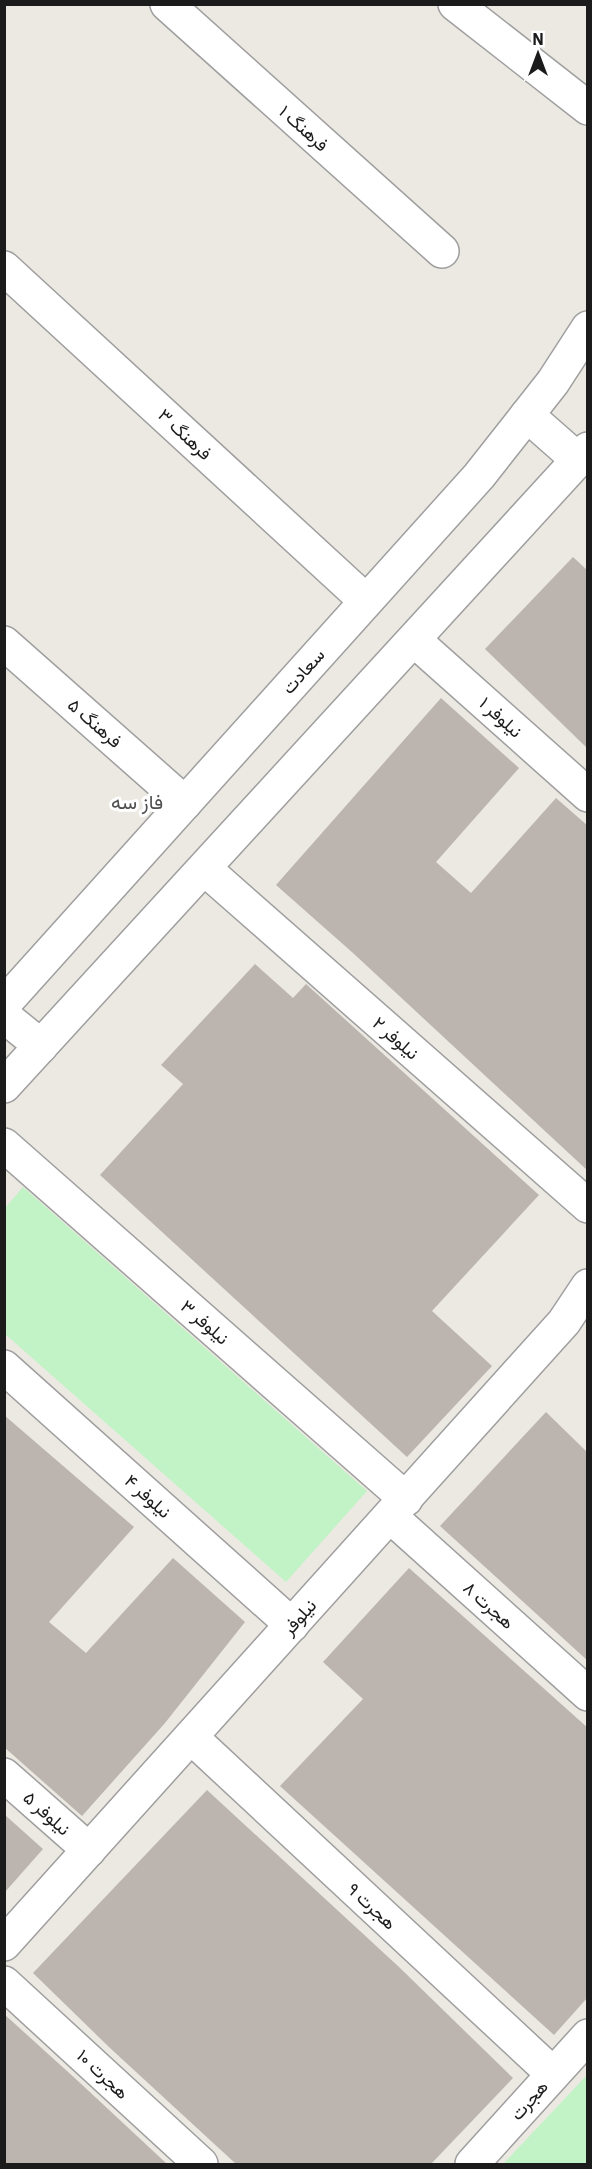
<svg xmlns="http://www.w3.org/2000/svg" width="592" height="2169" font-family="'IBM Plex Sans',Vazirmatn,sans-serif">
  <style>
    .park { fill: #c1f3c6 }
    .building { fill: #bcb5af }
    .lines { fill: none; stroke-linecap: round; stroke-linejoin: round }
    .minor-casing { stroke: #9f9f9f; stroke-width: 36 }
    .minor { stroke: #fff; stroke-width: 33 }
    .labels { text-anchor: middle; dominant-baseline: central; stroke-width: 6; stroke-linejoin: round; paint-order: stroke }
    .street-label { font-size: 18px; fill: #1b1b1b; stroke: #fff }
    .neighbourhood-label { font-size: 20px; fill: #4e4e4e; stroke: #fff }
  </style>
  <rect width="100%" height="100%" fill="#ece9e2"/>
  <g class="park">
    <polygon points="23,1187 367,1491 286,1582 5,1334 5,1208"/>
    <polygon points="587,2075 587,2164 503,2164"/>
  </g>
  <g class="building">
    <polygon points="573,557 588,571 588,749 485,649"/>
    <polygon points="441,698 519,768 436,862 471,893 556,798 588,826 588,1171 353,953 276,885"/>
    <polygon points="255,964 293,998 306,984 539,1195 432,1311 492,1366 407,1457 100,1175 183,1084 161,1065"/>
    <polygon points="546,1412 586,1451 588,1449 588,1661 440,1526"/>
    <polygon points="4,1415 134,1527 49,1622 86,1653 173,1558 245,1622 165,1723 82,1816 4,1747"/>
    <polygon points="409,1568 588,1728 588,1997 554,2035 280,1786 363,1699 323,1662"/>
    <polygon points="207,1790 399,1967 513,2078 431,2164 236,2164 110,2048 33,1973"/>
    <polygon points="5,1815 43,1849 5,1892"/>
    <polygon points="4,2014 78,2081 167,2164 4,2164"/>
  </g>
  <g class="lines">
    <defs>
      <g id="minor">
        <polyline points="167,4 442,251"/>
        <polyline points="455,4 588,108"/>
        <polyline points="4,268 366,601"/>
        <polyline points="527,415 577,459"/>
        <polyline points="414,640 588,795"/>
        <polyline points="4,643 185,803"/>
        <polyline points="205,869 588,1206"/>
        <polyline points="4,1004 479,476 553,382 588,328"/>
        <polyline points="4,1016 41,1046"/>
        <polyline points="4,1086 588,449"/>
        <polyline points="4,1145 406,1499"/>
        <polyline points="4,1367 292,1625"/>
        <polyline points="390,1516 588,1694"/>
        <polyline points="191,1737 553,2074"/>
        <polyline points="4,1775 89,1850"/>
        <polyline points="4,1944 564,1322 588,1286"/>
        <polyline points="4,1983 201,2164"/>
        <polyline points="472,2164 588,2036"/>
      </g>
    </defs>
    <use href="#minor" class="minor-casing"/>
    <use href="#minor" class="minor"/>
  </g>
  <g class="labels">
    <g class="street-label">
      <text transform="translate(304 128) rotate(42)">فرهنگ ۱</text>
      <text transform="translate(185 434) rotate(43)">فرهنگ ۳</text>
      <text transform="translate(303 671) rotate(-48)">سعادت</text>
      <text transform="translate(501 717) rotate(42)">نیلوفر ۱</text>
      <text transform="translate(95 723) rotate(41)">فرهنگ ۵</text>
      <text transform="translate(396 1038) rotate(41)">نیلوفر ۲</text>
      <text transform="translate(205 1322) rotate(41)">نیلوفر ۳</text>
      <text transform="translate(148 1496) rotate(42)">نیلوفر ۴</text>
      <text transform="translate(489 1605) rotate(42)">هجرت ۸</text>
      <text transform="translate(299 1617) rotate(-48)">نیلوفر</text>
      <text transform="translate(47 1813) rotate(42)">نیلوفر ۵</text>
      <text transform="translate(372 1906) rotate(43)">هجرت ۹</text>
      <text transform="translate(103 2074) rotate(43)">هجرت ۱۰</text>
      <text transform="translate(529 2100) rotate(-48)">هجرت</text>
    </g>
    <g class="neighbourhood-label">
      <text x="137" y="801">فاز سه</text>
    </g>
  </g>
  <rect width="592" height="2169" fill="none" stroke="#1b1b1b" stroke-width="12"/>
  <g transform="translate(538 54)" stroke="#ffffff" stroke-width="4.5" paint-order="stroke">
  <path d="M0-4.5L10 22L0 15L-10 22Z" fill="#1b1b1b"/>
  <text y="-9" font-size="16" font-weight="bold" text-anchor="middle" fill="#1b1b1b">N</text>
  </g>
</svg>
